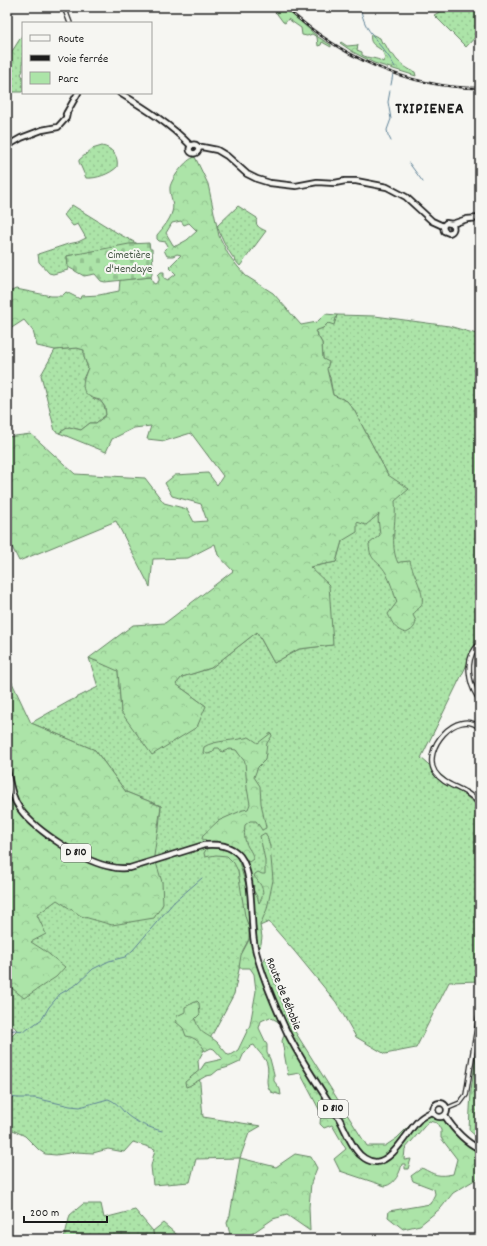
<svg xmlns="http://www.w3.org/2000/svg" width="487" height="1246" font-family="Dekko,sans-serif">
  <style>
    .green { fill: url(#green-dots); stroke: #648062 }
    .forest { fill: url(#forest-crowns); stroke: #648062; fill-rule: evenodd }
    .cemetery { fill: url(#cemetery-stones); stroke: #648062 }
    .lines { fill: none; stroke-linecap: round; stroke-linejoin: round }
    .stream { stroke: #5d8096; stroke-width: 1 }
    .minor-casing { stroke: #1c1c1c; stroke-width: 6 }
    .major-casing { stroke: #1c1c1c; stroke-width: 8 }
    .minor { stroke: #f6f6f2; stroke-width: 3.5 }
    .major { stroke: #f6f6f2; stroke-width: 4.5 }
    .rail-casing { stroke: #1c1c1c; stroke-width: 2.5 }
    .rail { stroke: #f6f6f2; stroke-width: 1; stroke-dasharray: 3; stroke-linecap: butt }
    .labels { text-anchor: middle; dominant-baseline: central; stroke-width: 4; stroke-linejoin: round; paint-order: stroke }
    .shield { fill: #f6f6f2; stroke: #5d5d5c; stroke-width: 1 }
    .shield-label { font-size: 11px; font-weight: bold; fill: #1c1c1c }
    .park-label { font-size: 12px; fill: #475846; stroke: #f6f6f2 }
    .street-label { font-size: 12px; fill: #1c1c1c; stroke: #f6f6f2 }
    .district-label { font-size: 16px; font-weight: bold; letter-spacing: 1px; fill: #1c1c1c; stroke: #f6f6f2 }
  </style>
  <defs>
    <pattern id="green-dots" width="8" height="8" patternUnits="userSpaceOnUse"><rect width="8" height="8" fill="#ace4a8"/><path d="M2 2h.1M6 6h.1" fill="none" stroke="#93c390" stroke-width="1.8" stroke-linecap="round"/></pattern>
    <pattern id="forest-crowns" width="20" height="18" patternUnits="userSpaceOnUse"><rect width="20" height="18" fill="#ace4a8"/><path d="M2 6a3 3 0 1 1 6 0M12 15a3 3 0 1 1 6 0" fill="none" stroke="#93c390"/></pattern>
    <pattern id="cemetery-stones" width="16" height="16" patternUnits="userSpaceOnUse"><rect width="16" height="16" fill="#ace4a8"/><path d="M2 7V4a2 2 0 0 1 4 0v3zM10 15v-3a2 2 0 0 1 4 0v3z" fill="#93c390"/></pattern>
  </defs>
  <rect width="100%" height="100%" fill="#f6f6f2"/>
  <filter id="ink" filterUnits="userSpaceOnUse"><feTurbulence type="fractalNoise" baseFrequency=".025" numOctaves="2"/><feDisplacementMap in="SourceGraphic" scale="8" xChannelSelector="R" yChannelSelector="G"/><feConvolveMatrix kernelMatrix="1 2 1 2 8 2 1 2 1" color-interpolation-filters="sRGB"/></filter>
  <g filter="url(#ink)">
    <g class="green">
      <polygon points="448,7 477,7 480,10 480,32 466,47 434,15"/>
      <polygon points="23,34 23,71 21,74 23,77 23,91 22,92 8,92 7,91 7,63 11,53"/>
      <path d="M102,146C112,148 119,156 117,167C110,174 96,179 86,178L79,162V160L92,149Z"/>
      <polygon points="72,205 119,234 138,244 67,256 68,270 53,274 49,273 39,262 38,254 68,244 78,242 86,238 78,224 73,226 64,215"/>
      <path d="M238,206L257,218C254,226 260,228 266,231L240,266C229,254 223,241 217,226Z"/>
      <polygon points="337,315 375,316 449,326 480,335 480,638 421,758 480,808 480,981 449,982 416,1048 385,1054 356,1037 336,1002 295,952 269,922 255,928 243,950 234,994 198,1061 203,1117 261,1126 249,1133 240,1158 196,1159 190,1182 153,1185 151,1166 155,1149 133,1142 124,1152 108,1149 93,1153 76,1152 56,1155 45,1154 39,1150 25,1136 13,1130 7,1131 7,1040 17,1030 7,1019 7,984 10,977 7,874 159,828 161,806 126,792 95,750 31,723 68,702 98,687 89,658 118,670 121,712 206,706 176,684 182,677 211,668 257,632 274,663 299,649 332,645 310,567 336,562 342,541 357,522 388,475 354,410 347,401 333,395 330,378 323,359 322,343 315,330 323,328 328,323 334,324"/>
      <path d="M77,348L84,350V357L88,368L83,379L94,399C103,401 105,406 106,415L96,423H90L81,430L69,427L59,433L55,431L41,375L55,350Z"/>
      <polygon points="83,1204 101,1204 104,1218 135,1210 153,1231 154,1239 64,1239 70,1215"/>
    </g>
    <g class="forest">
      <polygon points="272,7 284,7 318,37 331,45 331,47 322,42 321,45 318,46 317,37 312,34 307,36 302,35 301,28 288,19 285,23 283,22"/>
      <path d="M371,34L380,38L382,43L385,44L390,53C395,55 394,57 397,60C402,65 409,70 415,72L416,76L374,63L353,52L340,43L341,42L347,46L358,45L357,50L362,52V55C369,59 376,57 383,62L385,58C384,55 383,51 380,49C374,45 369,43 371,34Z"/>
      <path d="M195,157L208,184L219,236L228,254L238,267L246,276L273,293L301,325L317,322L325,314L337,315L334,325L328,323L323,328L315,331L322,343L323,359L329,362L327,369L333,395L347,401L354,410L388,475L409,489L395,501C397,520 389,545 398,563L400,562L410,561C412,572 427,596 421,606C419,609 415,611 413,615L416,621C415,628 412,630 406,633C395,630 393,624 388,614L397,602C394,593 390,581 386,573C378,559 370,563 369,544L380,535L378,518L379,514L366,525L357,522V532L342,541L336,562L310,567L329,585L333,645L299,649L274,663L257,632L211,668L182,677L176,684L206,706L197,727L152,755L121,712L118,671L89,658L133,625L165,623L233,571L218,555L215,544L188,558L153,559L150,587L116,521L19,561L7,537V437L31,434L75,474L145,478L164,503L187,509L194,522L207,521L201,504L172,496L165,483L175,475L208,473L217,485L223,476L191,433L165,441L147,439L151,426L134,428L112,439L106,452L59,433L69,427L81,430L90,423H96L106,415L105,407L100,400C79,396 81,384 88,368L84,357V350L77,348L55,350L37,346L33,331L24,320L7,331V293L16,289L51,296H62L66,292L80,299L81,296L99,295L119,291L120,280L151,277L153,283L155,284L159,281V279L158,275L161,272H164V278L168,280L176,274L169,267L181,255L177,254L173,256H167L164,250L168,246L166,242L159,241L157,239V235C163,228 170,220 172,212C175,204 169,195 170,187C172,178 186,159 195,157ZM181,221L184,225L189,223L197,231L187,240L176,246L173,245L166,233L172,223Z"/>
      <polygon points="7,672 31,723 95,750 126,792 161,806 154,856 162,882 163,904 154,918 112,925 81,916 57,900 37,915 46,934 31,942 45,951 65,967 56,977 24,998 7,984"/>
      <path d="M271,733L272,736L267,743L265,760L258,767L254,777L260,786L261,803L266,828L262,830L256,821H250L245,825C244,833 244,840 248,847C251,852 253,854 253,859L249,862L240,857L238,859L246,885C254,889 257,895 259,903C267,891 261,885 254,876L255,874L258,872L262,874H265V860L260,836L265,833L267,836L270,847L273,880L267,909L260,925L262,937L261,944L255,955L258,969L266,957L289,1022L367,1146H385L397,1138L418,1117L432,1114L444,1119L464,1134L480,1154V1174L478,1178L453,1193L441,1208L420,1225L403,1229L388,1217L389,1211L430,1204L435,1194L434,1189L413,1181L411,1176L422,1168C435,1175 438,1177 453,1174L457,1159L441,1138V1130L437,1123L429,1121L405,1149L404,1160L411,1159L408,1169H405V1164H402C400,1173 395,1184 385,1186L340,1171L334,1159L346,1149L332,1125L324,1128L320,1124L321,1113L300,1073L288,1075L282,1041L286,1029L277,1021L270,1017L261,1021L259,1028L267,1045V1053L270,1059L274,1074V1081L280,1089L281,1095L271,1092C263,1082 270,1075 267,1064C265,1057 258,1052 254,1045L251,1046L244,1053L240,1062L229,1067L218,1070L212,1075L206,1076L189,1086L186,1087L185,1082L201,1069L205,1063L223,1059L214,1049L211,1048L205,1051C201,1043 195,1037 186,1036L183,1028L176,1022L177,1016L185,1012V1007L197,1001L199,1003L200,1014L195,1019C201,1036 205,1032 217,1042C221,1046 224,1051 228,1055H230L238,1050L250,1025L256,991L254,974L250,968H239L241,955L249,940V928L245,916L238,871L234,863L227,856L216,855L205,857L204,853L207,848L206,840L202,839L203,835L218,821L243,810L248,809L250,804L247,788L245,762L236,750L230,749L222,752L219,748H215L213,752L208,754L203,753L204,747C214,740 236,741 249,737L258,743Z"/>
      <polygon points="480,1038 480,1140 469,1130 471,1090 478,1043"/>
      <polygon points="295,1154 311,1157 317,1168 311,1183 309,1207 310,1231 287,1215 273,1219 244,1239 226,1239 224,1236 230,1234 227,1223 230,1215 240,1158 276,1167"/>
      <polygon points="163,1223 182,1239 154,1239 153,1231"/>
    </g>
    <polygon class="cemetery" points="149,243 150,249 152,249 153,269 151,277 105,282 101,281 95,274 84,276 68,267 67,256 129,244"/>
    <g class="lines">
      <g class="stream">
        <path d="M360,7C362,16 365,26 371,33C378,45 389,54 395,67"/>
        <polyline points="391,85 393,74"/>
        <polyline points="390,91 388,102 391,119 387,130 388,135 391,141"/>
        <polyline points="409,163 423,182"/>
        <polyline points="7,1032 14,1030 25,1031 42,1019 49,1007 60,994 77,984 93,969 109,961 125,957 133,950 174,902 202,878"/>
        <path d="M7,1094L9,1097L18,1098H35L70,1106L80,1107L108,1099C117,1102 120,1108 127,1115C137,1123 150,1128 162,1131"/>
        <polyline points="7,1236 9,1239"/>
      </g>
      <defs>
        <g id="minor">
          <polyline points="64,7 70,23"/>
          <path d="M480,643C477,646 474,650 472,654C466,668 470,688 480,700"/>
          <path d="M480,728C457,707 421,750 435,772C442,783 455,786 465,792C471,795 475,800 480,803"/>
          <polyline points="448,1108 460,1103 466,1095 480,1009"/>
        </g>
        <g id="major">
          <path d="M120,93C146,109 170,124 191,146"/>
          <polyline points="66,114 78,93"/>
          <circle cx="194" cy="149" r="4.5"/>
          <polyline points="7,146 21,138 42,130 58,127 66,118 67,113"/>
          <polyline points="198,148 202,147 217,150 227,156 247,174 257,179 270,183 296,186 317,182 335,183 345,181 356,181 387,187 406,197 432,221 443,226"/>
          <polyline points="443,226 446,223 452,224 467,219 480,218"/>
          <path d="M443,226L444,231L449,233C453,232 455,228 452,224"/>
          <path d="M7,771C10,784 12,798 20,809C36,831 85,863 112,867C118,869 124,868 130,868L204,845C218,844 231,845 240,856C254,874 250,919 254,942C255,949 257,956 259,962C266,985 276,1008 286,1030C300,1060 320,1087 337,1115C344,1126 348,1139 356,1150C360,1156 368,1162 376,1162C393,1161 407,1132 418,1121C422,1116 428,1114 433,1111"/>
          <circle cx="440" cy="1110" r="7"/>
          <path d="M445,1116C454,1130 465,1142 480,1149"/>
        </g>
      </defs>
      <use href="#minor" class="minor-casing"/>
      <use href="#major" class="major-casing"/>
      <use href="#minor" class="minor"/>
      <use href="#major" class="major"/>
      <defs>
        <path id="rail" d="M285,7C339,56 406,88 480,88"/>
      </defs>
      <use href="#rail" class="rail-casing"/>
      <use href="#rail" class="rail"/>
    </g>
  </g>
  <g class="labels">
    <g class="shield">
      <rect x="61" y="844" width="30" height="18" rx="3"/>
      <rect x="318" y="1100" width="30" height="18" rx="3"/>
    </g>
    <g class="shield-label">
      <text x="76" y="853">D 810</text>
      <text x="333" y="1109">D 810</text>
    </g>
    <g class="park-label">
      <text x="129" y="255">Cimetière<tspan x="129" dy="14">d'Hendaye</tspan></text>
    </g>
    <g class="street-label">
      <text transform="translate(283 994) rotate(68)">Route de Béhobie</text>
    </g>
    <g class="district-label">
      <text x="430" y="109">TXIPIENEA</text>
    </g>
  </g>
  <rect width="487" height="1246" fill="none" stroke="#f6f6f2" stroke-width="24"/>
  <rect x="12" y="12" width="463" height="1222" fill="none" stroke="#1c1c1c" stroke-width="1.5" filter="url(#ink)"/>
  <rect x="22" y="22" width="130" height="72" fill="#f6f6f2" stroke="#9f9f9c"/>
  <rect x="30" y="35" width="20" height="6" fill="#f6f6f2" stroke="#9f9f9c"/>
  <text x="58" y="42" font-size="12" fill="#1c1c1c">Route</text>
  <rect x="30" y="55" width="20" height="6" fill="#1c1c1c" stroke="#9f9f9c"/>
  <text x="58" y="62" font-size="12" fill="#1c1c1c">Voie ferrée</text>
  <rect x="30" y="72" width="20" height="12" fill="#ace4a8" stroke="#9f9f9c"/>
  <text x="58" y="82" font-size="12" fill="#1c1c1c">Parc</text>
  <path d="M24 1216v6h83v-6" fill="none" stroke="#1c1c1c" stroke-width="2"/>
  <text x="30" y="1216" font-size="12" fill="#1c1c1c" stroke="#f6f6f2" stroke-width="3" paint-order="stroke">200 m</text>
</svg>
